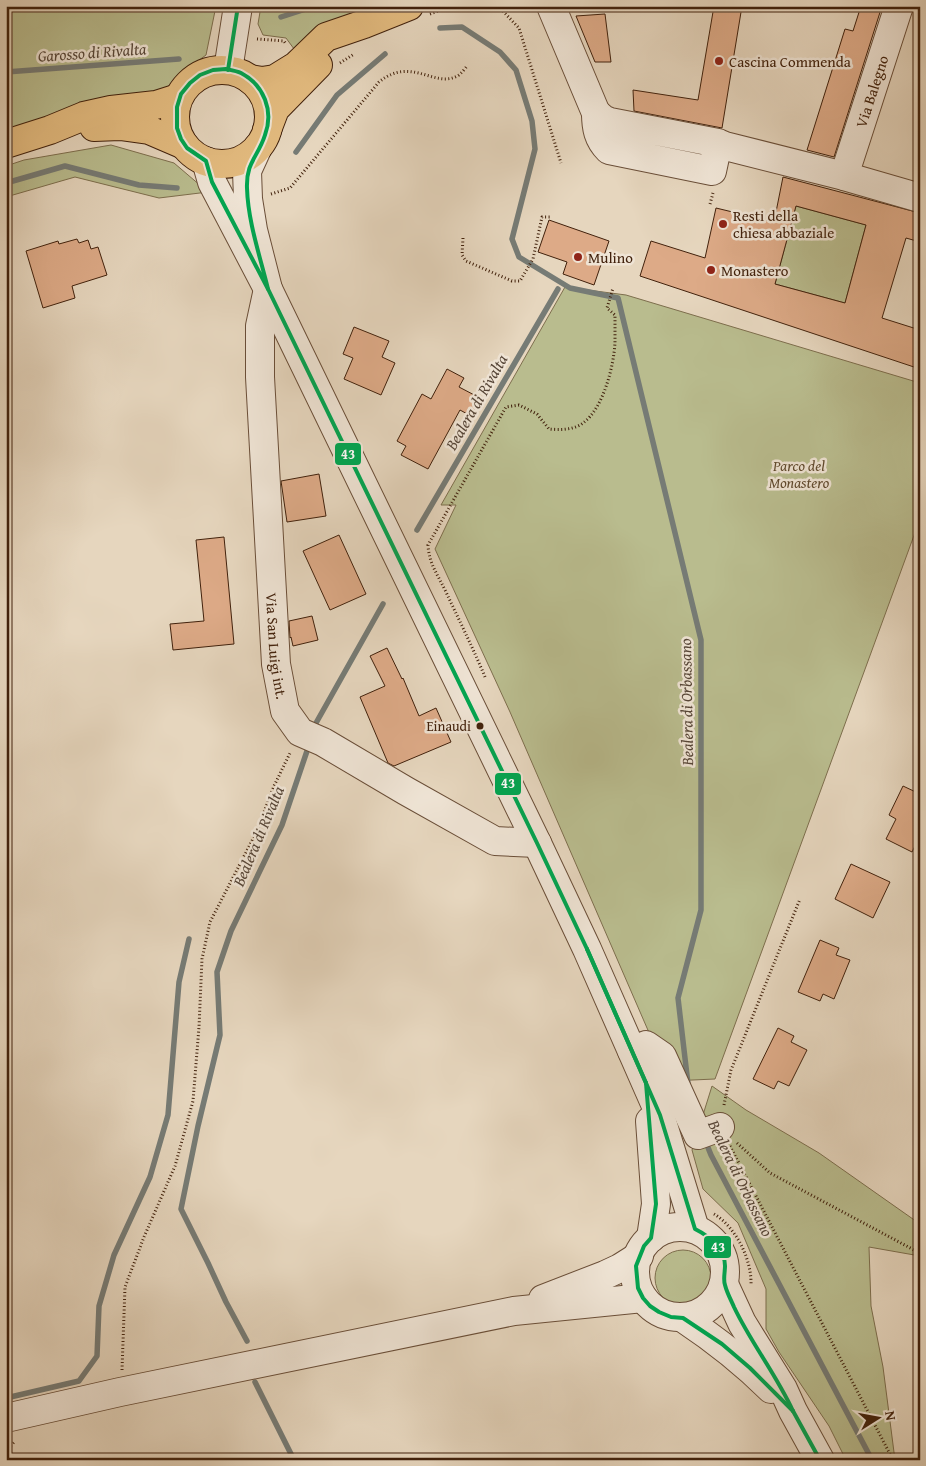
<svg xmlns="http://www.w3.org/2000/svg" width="926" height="1466" font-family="'Gentium Book Plus',serif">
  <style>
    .green { fill: #b9bc8e; stroke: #7d6e4d }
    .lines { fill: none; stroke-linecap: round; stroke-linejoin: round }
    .stream { stroke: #767b75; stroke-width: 5.5 }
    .building { fill: #ddaa87; stroke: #41210c; fill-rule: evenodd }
    .minor-casing { stroke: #6a4e38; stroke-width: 30 }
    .major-casing { stroke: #41210c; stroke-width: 30 }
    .path { stroke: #41210c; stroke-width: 3; stroke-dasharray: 1 2.5; stroke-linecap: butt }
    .minor { stroke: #efe4d5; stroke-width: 28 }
    .major { stroke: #e3bb7f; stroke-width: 28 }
    .bus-1-casing { stroke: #efe4d5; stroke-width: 8 }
    .bus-1 { stroke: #00a651; stroke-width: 4 }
    .poi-dot { fill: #8f2418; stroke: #efe4d5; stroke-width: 2 }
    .bus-dot { fill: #41210c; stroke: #efe4d5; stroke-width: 2 }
    .labels { text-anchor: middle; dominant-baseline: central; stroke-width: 5; stroke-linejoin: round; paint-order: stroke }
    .bus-label { font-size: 14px; fill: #41210c; stroke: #efe4d5; text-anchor: end }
    .poi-label { font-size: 15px; fill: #41210c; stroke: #efe4d5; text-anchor: start }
    .street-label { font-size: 15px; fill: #41210c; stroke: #efe4d5 }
    .park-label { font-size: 15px; font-style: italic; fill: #5f482c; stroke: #efe4d5 }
    .water-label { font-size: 16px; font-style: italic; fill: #574638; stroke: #efe4d5 }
    .line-badge { stroke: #efe4d5; stroke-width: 2 }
    .badge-label { font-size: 14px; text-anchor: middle; font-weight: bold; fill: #fff }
  </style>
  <rect width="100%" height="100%" fill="#e6d6be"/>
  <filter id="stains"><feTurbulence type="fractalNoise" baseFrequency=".004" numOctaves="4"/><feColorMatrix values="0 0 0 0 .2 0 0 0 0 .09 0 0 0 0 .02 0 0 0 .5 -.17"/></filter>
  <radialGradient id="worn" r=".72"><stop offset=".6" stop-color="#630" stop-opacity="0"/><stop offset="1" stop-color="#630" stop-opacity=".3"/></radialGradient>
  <g class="green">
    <polygon points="6,6 216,6 206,55 183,72 162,94 6,130"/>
    <polygon points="261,6 376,6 297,53 286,38 263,35 258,24"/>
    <polygon points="111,145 174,163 208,192 159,198 75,177 6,197 6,166 24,160"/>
    <polygon points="796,206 866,225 845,303 775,284"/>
    <polygon points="565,287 626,295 920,383 920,519 715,1079 670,1081 510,712 435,549 456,505 441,505"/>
    <polygon points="712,1086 746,1110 819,1153 920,1224 920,1256 869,1247 871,1306 883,1367 895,1460 846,1460 829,1426 779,1352 766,1329 766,1289 738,1223 703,1189 692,1150"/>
    <circle cx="683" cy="1278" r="28"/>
  </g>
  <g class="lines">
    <g class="stream">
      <polyline points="281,17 315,6"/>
      <polyline points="440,28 462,27 500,52 516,70 532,121 535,149 512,239 519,257 570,288 618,298 701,640 701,910 678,998 688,1084"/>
      <polyline points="6,72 179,59"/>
      <polyline points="296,152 337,95 385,54"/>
      <polyline points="6,183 65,166 139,185 177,188"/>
      <polyline points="417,530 558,289"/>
      <polyline points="316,723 383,604"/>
      <polyline points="705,1140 711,1155 872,1460"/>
      <polyline points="247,1341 226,1302 208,1263 181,1209 198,1126 220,1035 217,972 231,931 282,825 307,751"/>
      <polyline points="255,1382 294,1460"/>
      <polyline points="6,1398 79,1381 97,1356 99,1306 114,1255 150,1177 168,1115 179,982 189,939"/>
    </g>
  </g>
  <g class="building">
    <polygon points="714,6 742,6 722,128 634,111 633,90 698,100"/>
    <polygon points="861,6 882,6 834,157 807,150 845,29 853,31"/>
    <polygon points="605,14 611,62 595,62 576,16"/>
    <path d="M783,177L920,213V242L906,238L882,318L920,330V369L640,276L651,241L705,258L716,208L774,222ZM796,206L866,225L845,303L775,284Z"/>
    <polygon points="549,220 609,241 594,285 563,274 567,262 538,252"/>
    <polygon points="77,239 79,243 88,240 91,249 98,247 107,275 72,286 75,298 43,308 26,251 58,241 59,244"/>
    <polygon points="354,327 389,341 382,357 395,363 381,395 344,379 353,358 343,354"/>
    <polygon points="447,369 464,378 459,387 480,398 471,416 460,410 428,469 401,455 406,446 397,441 422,394 431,399"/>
    <polygon points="319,474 326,516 287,522 281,481"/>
    <polygon points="339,535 366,594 330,610 303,551"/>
    <polygon points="224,537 234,644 173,650 170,624 204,621 196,540"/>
    <polygon points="312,616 318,640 293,646 291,637 290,638 289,621"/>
    <polygon points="387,648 402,679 403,678 419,716 436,708 451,742 394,766 388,763 360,697 385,686 370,656"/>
    <polygon points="903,786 920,794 920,836 912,852 886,839 896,819 889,815"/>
    <polygon points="851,864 890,882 873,918 835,899"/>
    <polygon points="820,940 839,948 836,955 850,960 834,999 823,994 820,1001 798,992"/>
    <polygon points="778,1028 794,1036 791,1042 807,1050 789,1086 778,1081 774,1089 753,1079"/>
  </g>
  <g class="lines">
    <defs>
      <g id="minor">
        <polyline points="551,6 596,113"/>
        <polyline points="228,70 238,6"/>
        <path d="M718,143L712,171L609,150C598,139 596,128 596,113L603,119L610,122L718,143L725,146L844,176L920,198"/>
        <path id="s1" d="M258,147L247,171L248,199L253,230L268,289L260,326V377L276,664L285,711L300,732L323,742L406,791L495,841L537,843"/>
        <polyline points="206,161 212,182 268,289 537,843 587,949 660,1115 695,1229"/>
        <path id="s2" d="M844,176L899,6"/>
        <polyline points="632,1051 646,1045 662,1056 698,1135 720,1127"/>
        <polyline points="650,1121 656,1204 651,1238"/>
        <circle cx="680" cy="1272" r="45"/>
        <polyline points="724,1284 742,1323 783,1389 793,1411 820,1460"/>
        <polyline points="543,1299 605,1275 620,1268 639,1256"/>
        <path d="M683,1318C716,1340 742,1360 771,1389"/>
        <polyline points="6,1418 120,1392 514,1311 643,1298"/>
      </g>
      <g id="major">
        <circle cx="222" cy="117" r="47"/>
        <polyline points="250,79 262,81 275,79 296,66 326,37 364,24 409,6"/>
        <polyline points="94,127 120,126 149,130 184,145"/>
        <polyline points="267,130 275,109 318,65"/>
        <polyline points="6,144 50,130 84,116 111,110 156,105 178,98"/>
      </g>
    </defs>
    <use href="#minor" class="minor-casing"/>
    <use href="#major" class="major-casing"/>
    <g class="path">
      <polyline points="498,6 519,28 561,163"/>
      <polyline points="430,14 451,6"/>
      <polyline points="257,39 284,41 286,44"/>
      <polyline points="340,63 354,54"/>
      <path d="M271,194L290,188L379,82C412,55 435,90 459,75C462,72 465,69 467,66"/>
      <polyline points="710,204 713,193"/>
      <polyline points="463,238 462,255 466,261 512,281 520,281 533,259 542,217 550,217"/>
      <path d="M485,677C473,648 459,620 446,592C438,575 429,564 428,545L506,407L519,405L537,414L549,429C560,430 574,430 583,423C603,409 614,366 615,342C615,333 615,324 615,315L607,308L613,288"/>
      <polyline points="724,1105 731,1070 800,899"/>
      <polyline points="737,1143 770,1173 914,1250 920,1250"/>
      <polyline points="730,1146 892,1458"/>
      <path d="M714,1214C736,1227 752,1260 751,1285"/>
      <polyline points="122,1370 125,1287 144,1237 175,1166 193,1101 199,1027 202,959 210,922 256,833 274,786 290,753"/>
      <polyline points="6,1451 15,1441"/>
    </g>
    <use href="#minor" class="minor"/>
    <use href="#major" class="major"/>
    <defs>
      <g id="bus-1">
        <path d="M226,69C231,70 237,71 241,73C264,85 274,111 265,135C258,157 246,162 247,188C248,222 260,256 268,289L212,182L206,161L187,148L181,139L177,128V107L181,94L190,83L200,75L213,70Z"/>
        <polyline points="228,70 238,6"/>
        <polyline points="268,289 537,843 587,949"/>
        <polyline points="587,949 646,1083"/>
        <polyline points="587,949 646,1083"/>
        <path d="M646,1083L660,1115L695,1229C709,1236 725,1249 725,1266C725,1272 723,1280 725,1285C727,1293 731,1300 734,1307C751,1343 776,1374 793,1411"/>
        <polyline points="646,1083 656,1204 651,1238 644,1246 636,1266 638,1288 643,1298 650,1306 659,1312 671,1317 683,1318 722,1344 750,1368 793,1411"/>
        <polyline points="793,1411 820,1460"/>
      </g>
    </defs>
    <use href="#bus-1" class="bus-1-casing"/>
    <use href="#bus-1" class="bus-1"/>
  </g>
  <g class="poi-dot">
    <circle cx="719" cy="61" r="5"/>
    <circle cx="723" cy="224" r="5"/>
    <circle cx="578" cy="257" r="5"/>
    <circle cx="711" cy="270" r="5"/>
  </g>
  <circle class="bus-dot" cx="480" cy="726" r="4.5"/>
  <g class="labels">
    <g class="bus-label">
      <text x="471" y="726">Einaudi</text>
    </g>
    <g class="poi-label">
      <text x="729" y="61">Cascina Commenda</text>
      <text x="733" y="215">Resti della<tspan x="733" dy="17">chiesa abbaziale</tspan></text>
      <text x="588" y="257">Mulino</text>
      <text x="721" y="270">Monastero</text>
    </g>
    <g class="street-label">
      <text stroke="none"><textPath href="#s2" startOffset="89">Via Balegno</textPath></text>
      <text stroke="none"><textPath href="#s1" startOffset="505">Via San Luigi int.</textPath></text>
    </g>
    <g class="park-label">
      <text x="799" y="465">Parco del<tspan x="799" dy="17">Monastero</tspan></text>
    </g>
    <g class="water-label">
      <text transform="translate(92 52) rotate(-4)">Garosso di Rivalta</text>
      <text transform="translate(476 402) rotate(-60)">Bealera di Rivalta</text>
      <text transform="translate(686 702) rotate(-91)">Bealera di Orbassano</text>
      <text transform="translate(258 836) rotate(-67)">Bealera di Rivalta</text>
      <text transform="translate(741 1178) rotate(64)">Bealera di Orbassano</text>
    </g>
  </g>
  <g class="line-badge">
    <rect x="334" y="442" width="28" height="24" rx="5" fill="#00a651"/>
    <rect x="494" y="772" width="28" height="24" rx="5" fill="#00a651"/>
    <rect x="703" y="1235" width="29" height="24" rx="5" fill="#00a651"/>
  </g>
  <g class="badge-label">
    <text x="348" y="459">43</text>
    <text x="508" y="788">43</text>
    <text x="718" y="1252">43</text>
  </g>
  <rect width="926" height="1466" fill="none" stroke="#e6d6be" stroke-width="25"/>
  <rect x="8" y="8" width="911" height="1451" fill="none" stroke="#41210c" stroke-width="2.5"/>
  <rect x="12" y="12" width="901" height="1441" fill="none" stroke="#41210c"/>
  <g transform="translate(878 1418) rotate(79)" stroke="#efe4d5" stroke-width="4" paint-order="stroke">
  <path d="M0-4L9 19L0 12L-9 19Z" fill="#41210c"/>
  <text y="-8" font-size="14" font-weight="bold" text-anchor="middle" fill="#41210c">N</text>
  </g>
  <rect width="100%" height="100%" filter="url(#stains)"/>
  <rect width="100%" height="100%" fill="url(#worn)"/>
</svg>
